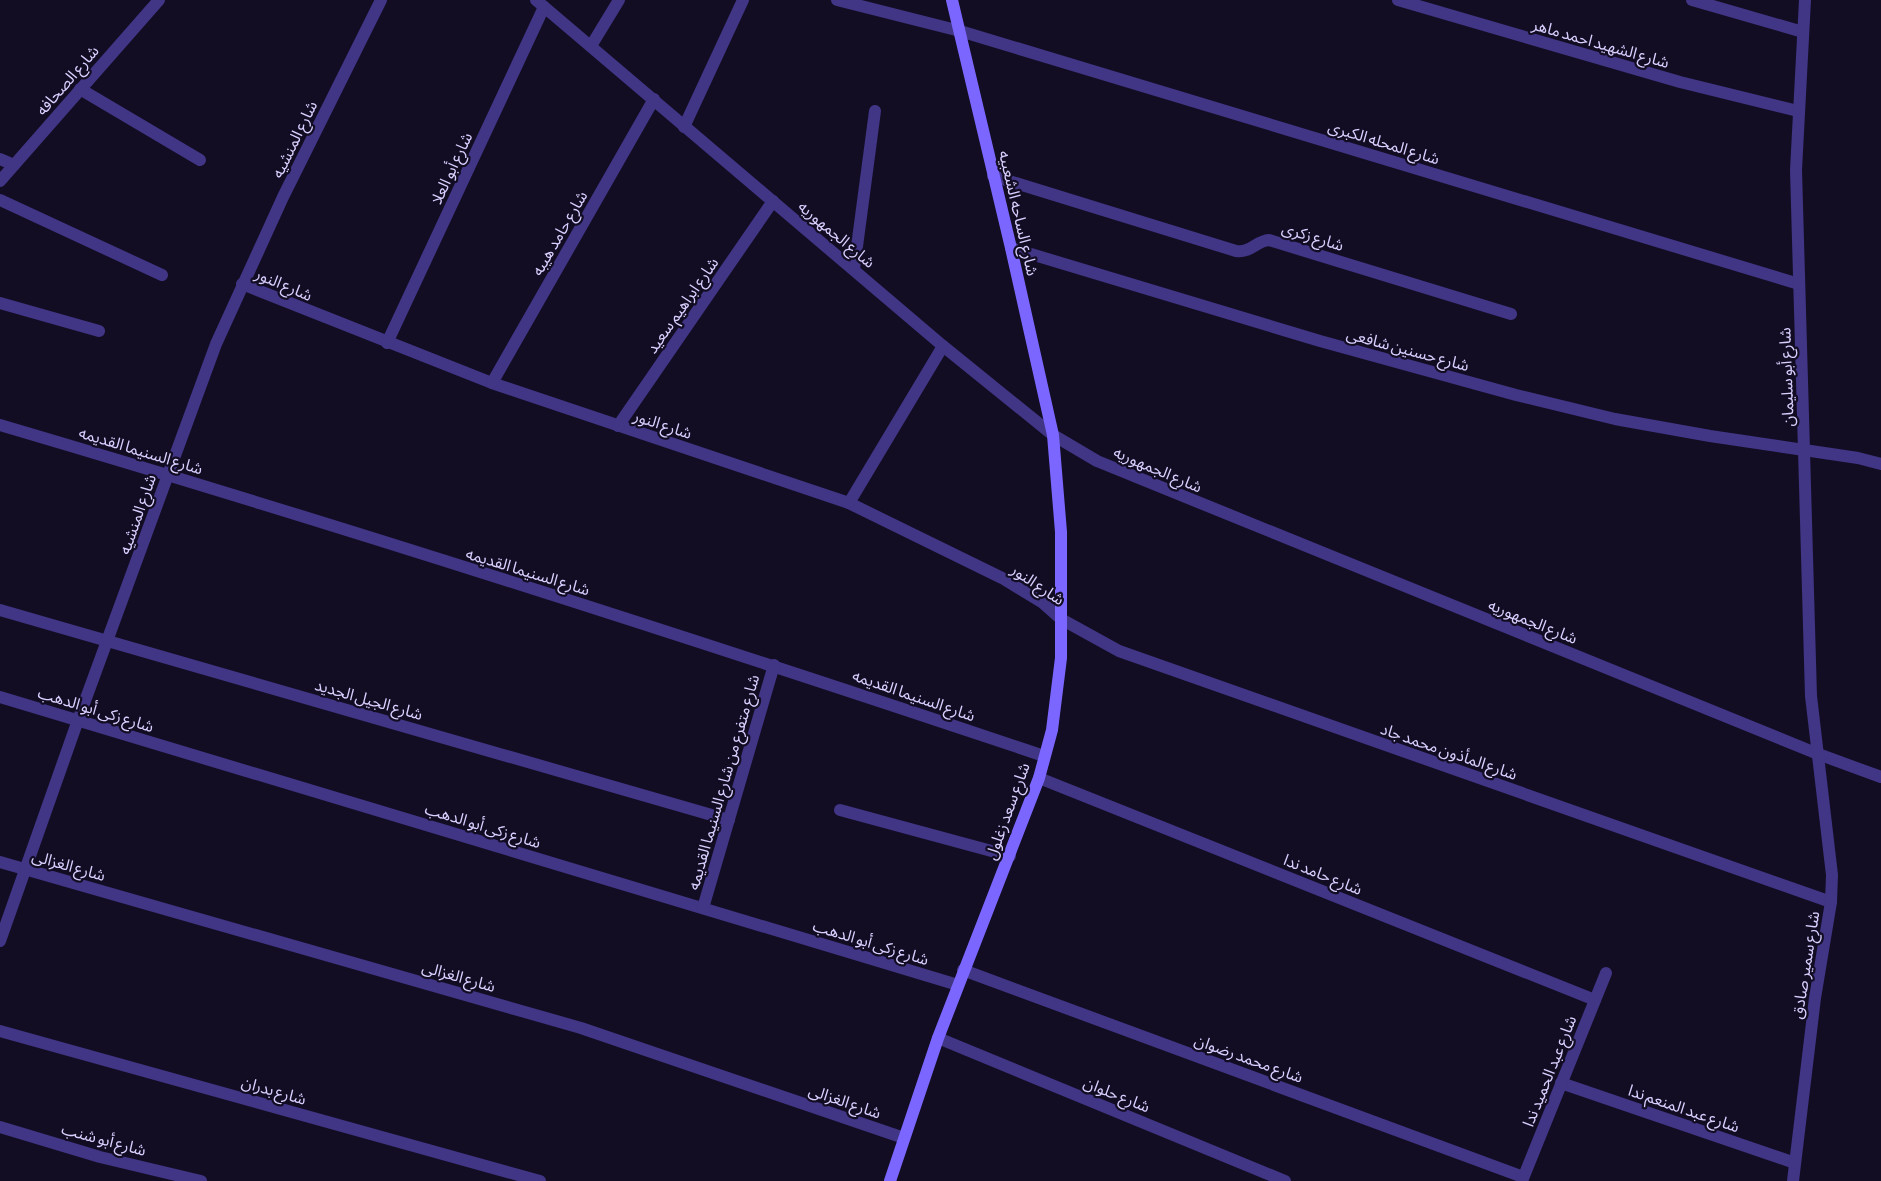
<svg xmlns="http://www.w3.org/2000/svg" width="1881" height="1181" font-family="'Asap Condensed','Noto Sans Arabic',sans-serif">
  <style>
    .lines { fill: none; stroke-linecap: round; stroke-linejoin: round }
    .street { stroke: #413585; stroke-width: 12 }
    .secondary { stroke: #7b67ff; stroke-width: 12 }
    .labels { text-anchor: middle; dominant-baseline: central; stroke-width: 4.5; stroke-linejoin: round; paint-order: stroke }
    .street-label { font-size: 16px; fill: #dad0ff; stroke: #130d24 }
  </style>
  <rect width="100%" height="100%" fill="#130d24"/>
  <g class="lines">
    <g class="street">
      <polyline points="536,0 943,346 1053,435 1097,461 1818,754 1881,777"/>
      <polyline points="837,0 960,31 1799,284"/>
      <polyline points="1398,0 1680,82 1798,111"/>
      <polyline points="1692,0 1803,32"/>
      <polyline points="591,46 619,0"/>
      <polyline points="80,89 200,160"/>
      <polyline points="684,127 743,0"/>
      <polyline points="0,159 14,165"/>
      <path d="M993,176L1236,251C1251,253 1256,241 1269,240L1511,314"/>
      <polyline points="0,181 159,0"/>
      <polyline points="0,200 162,275"/>
      <polyline points="1011,248 1320,341 1516,395 1615,419 1710,436 1858,458 1881,464"/>
      <polyline points="854,269 875,111"/>
      <polyline points="242,284 492,383 849,503 1002,578 1043,603 1061,619 1119,651 1831,902"/>
      <polyline points="0,303 99,331"/>
      <polyline points="387,343 544,7"/>
      <polyline points="492,383 654,99"/>
      <path d="M0,425C350,528 698,640 1044,756"/>
      <polyline points="618,426 773,201"/>
      <polyline points="849,503 943,346"/>
      <polyline points="0,610 729,820"/>
      <polyline points="0,697 958,985"/>
      <polyline points="1039,778 1595,1000"/>
      <polyline points="840,810 1010,856"/>
      <polyline points="0,862 581,1028 904,1138"/>
      <polyline points="703,908 774,665"/>
      <polyline points="0,941 78,720 216,344 283,197 381,0"/>
      <polyline points="963,970 1523,1177"/>
      <polyline points="0,1031 540,1181"/>
      <polyline points="938,1038 1285,1181"/>
      <polyline points="1561,1083 1795,1163"/>
      <polyline points="0,1127 100,1157 201,1181"/>
      <polyline points="1522,1181 1606,973"/>
      <polyline points="1793,1181 1815,998 1831,902 1832,875 1811,696 1796,170 1805,0"/>
    </g>
    <polyline class="secondary" points="890,1181 938,1038 1039,778 1052,730 1061,658 1061,532 1053,435 1011,248 952,0"/>
  </g>
  <g class="labels">
    <g class="street-label">
      <text transform="translate(1601 43) rotate(16)">شارع الشهيد احمد ماهر</text>
      <text transform="translate(67 80) rotate(-49)">شارع الصحافه</text>
      <text transform="translate(294 139) rotate(-64)">شارع المنشيه</text>
      <text transform="translate(1384 142) rotate(17)">شارع المحله الكبرى</text>
      <text transform="translate(451 168) rotate(-65)">شارع أبو العلا</text>
      <text transform="translate(1019 213) rotate(77)">شارع الساحه الشعبيه</text>
      <text transform="translate(559 233) rotate(-60)">شارع حامد هيبه</text>
      <text transform="translate(837 234) rotate(40)">شارع الجمهوريه</text>
      <text transform="translate(1313 236) rotate(17)">شارع زكرى</text>
      <text transform="translate(284 284) rotate(23)">شارع النور</text>
      <text transform="translate(682 305) rotate(-55)">شارع ابراهيم سعيد</text>
      <text transform="translate(1408 349) rotate(15)">شارع حسنين شافعى</text>
      <text transform="translate(1786 377) rotate(-92)">شارع أبو سليمان</text>
      <text transform="translate(663 424) rotate(18)">شارع النور</text>
      <text transform="translate(141 450) rotate(17)">شارع السنيما القديمه</text>
      <text transform="translate(1158 469) rotate(23)">شارع الجمهوريه</text>
      <text transform="translate(137 514) rotate(-71)">شارع المنشيه</text>
      <text transform="translate(528 571) rotate(17)">شارع السنيما القديمه</text>
      <text transform="translate(1038 584) rotate(34)">شارع النور</text>
      <text transform="translate(1533 621) rotate(22)">شارع الجمهوريه</text>
      <text transform="translate(914 695) rotate(19)">شارع السنيما القديمه</text>
      <text transform="translate(369 699) rotate(16)">شارع الجيل الجديد</text>
      <text transform="translate(96 709) rotate(17)">شارع زكى أبو الدهب</text>
      <text transform="translate(1449 751) rotate(19)">شارع المأذون محمد جاد</text>
      <text transform="translate(723 782) rotate(-74)">شارع متفرع من شارع السنيما القديمه</text>
      <text transform="translate(1007 811) rotate(-70)">شارع سعد زغلول</text>
      <text transform="translate(483 825) rotate(17)">شارع زكى أبو الدهب</text>
      <text transform="translate(69 865) rotate(16)">شارع الغزالى</text>
      <text transform="translate(1323 874) rotate(22)">شارع حامد ندا</text>
      <text transform="translate(871 942) rotate(17)">شارع زكى أبو الدهب</text>
      <text transform="translate(1805 965) rotate(-81)">شارع سمير صادق</text>
      <text transform="translate(459 976) rotate(16)">شارع الغزالى</text>
      <text transform="translate(1249 1058) rotate(20)">شارع محمد رضوان</text>
      <text transform="translate(1549 1071) rotate(-68)">شارع عبد الحميد ندا</text>
      <text transform="translate(274 1090) rotate(16)">شارع بدران</text>
      <text transform="translate(1117 1094) rotate(22)">شارع حلوان</text>
      <text transform="translate(845 1101) rotate(19)">شارع الغزالى</text>
      <text transform="translate(1684 1108) rotate(19)">شارع عبد المنعم ندا</text>
      <text transform="translate(104 1139) rotate(15)">شارع أبو شنب</text>
    </g>
  </g>
</svg>
